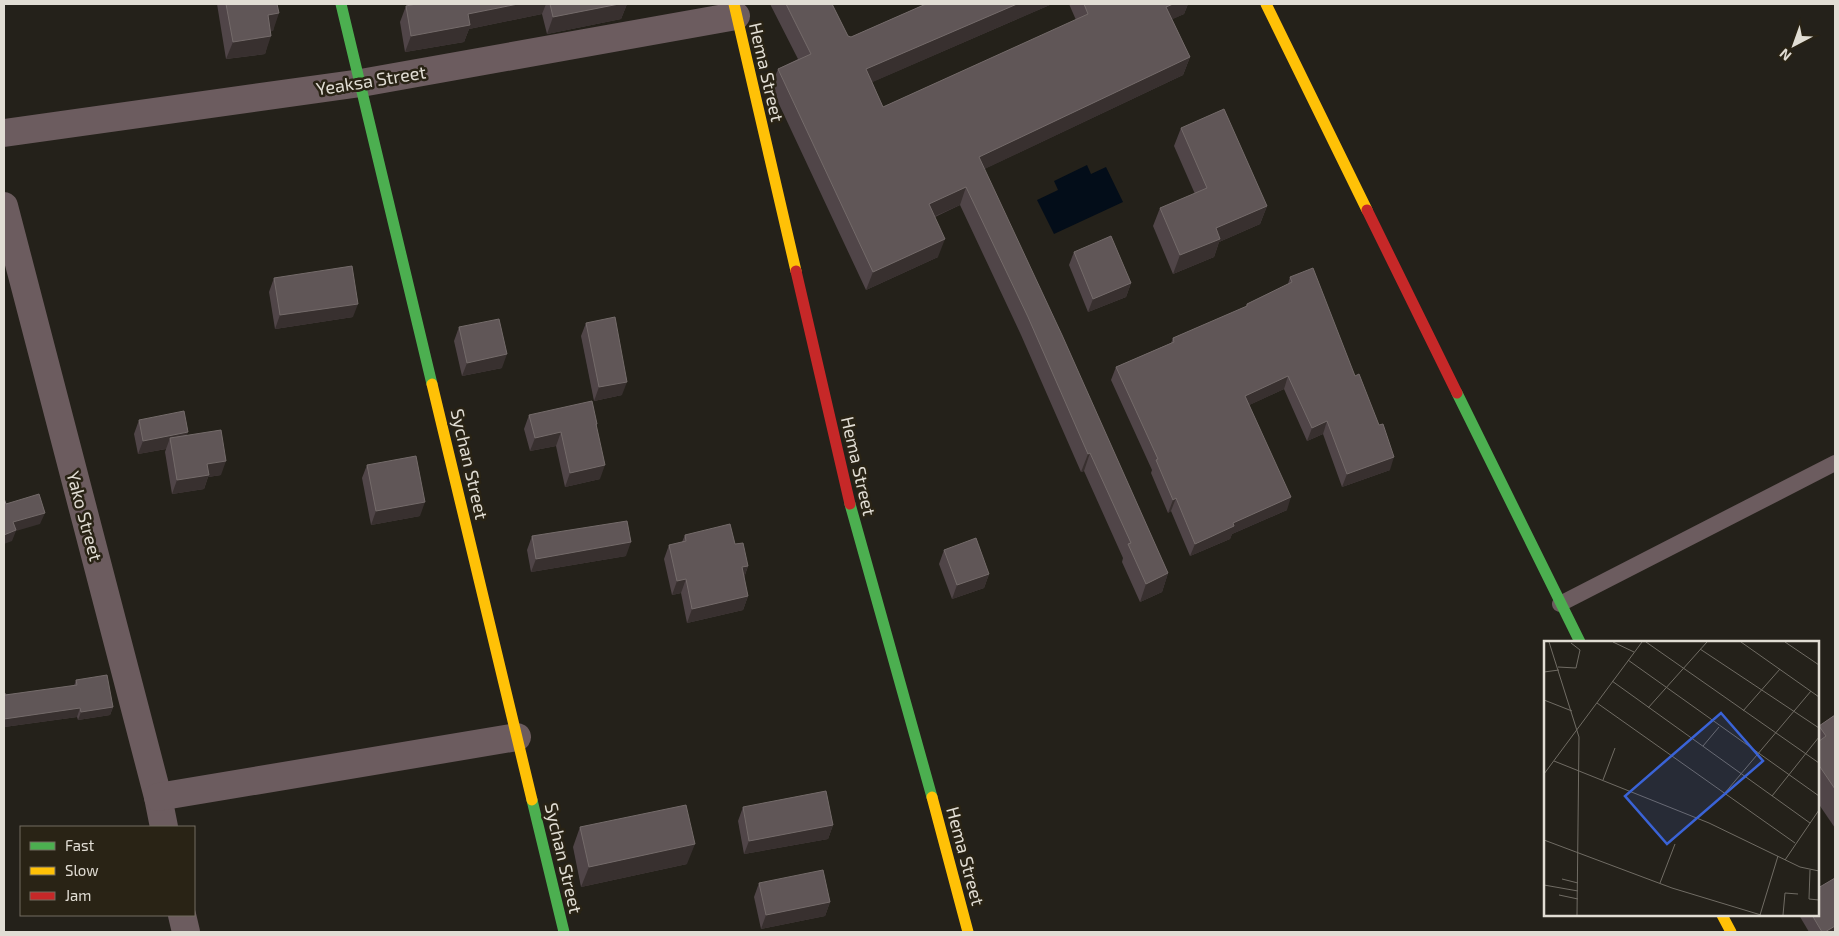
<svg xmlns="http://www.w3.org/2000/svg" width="1839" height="936" font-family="'Exo 2',sans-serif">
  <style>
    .water { fill: #030d19 }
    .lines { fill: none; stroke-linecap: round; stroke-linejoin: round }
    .lane { stroke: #6c5c5f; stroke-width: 16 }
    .street { stroke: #6c5c5f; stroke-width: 28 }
    .fast { stroke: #4caf50; stroke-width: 11 }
    .slow { stroke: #ffc107; stroke-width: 11 }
    .jam { stroke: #c62828; stroke-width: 11 }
    .wall { fill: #504548 }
    .shaded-wall { fill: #38302f }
    .building { fill: #605657; stroke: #746b6a }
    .labels { text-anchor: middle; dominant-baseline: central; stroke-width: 5; stroke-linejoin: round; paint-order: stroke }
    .street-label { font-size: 18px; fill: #e1ddd4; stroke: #292315 }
    .inset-road { fill: none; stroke: #706c64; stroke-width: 1 }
    .view { fill: #3a63d7; fill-opacity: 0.15; stroke: #3a63d7; stroke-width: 2.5 }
    .inset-edge { fill: none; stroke: #e1ddd4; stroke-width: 2.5 }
  </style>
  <rect width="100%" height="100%" fill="#24211a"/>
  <polygon class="water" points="1087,165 1091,174 1106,167 1123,202 1054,234 1037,200 1058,190 1054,181"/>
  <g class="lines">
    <polyline class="lane" points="1560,604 1835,463"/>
    <g class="street">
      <polyline points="4,133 361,83 736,16"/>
      <polyline points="4,206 158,797 164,827"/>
      <polyline points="158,797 517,737"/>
      <polyline points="182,915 186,932"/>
    </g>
    <g class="fast">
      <polyline points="341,4 432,384"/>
      <polyline points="1457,393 1580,642"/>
      <polyline points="850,504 932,797"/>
      <polyline points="532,800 564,932"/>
    </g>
    <g class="slow">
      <polyline points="734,4 796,271"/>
      <polyline points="1266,4 1367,210"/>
      <polyline points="432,384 532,800"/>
      <polyline points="932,797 968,932"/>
      <polyline points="1722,915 1731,932"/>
    </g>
    <g class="jam">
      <polyline points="1367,210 1457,393"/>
      <polyline points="796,271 850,504"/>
    </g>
  </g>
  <g class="wall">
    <polygon points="217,4 277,4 273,31 271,31 265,54 226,59"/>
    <polygon points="411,4 627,4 621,19 547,34 542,14 469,29 464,42 405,52 400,22 406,6 411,5"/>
    <polygon points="770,4 832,4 848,36 851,37 926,4 1052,4 872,82 883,107 1076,20 1069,4 1188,4 1184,14 1172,19 1190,57 1183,75 984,169 1168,573 1162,592 1140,602 1122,562 1123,558 1084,471 1081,472 1021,335 960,205 935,217 938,257 866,290 771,87 778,69 798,59"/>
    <polygon points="1181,128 1267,206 1260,224 1219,242 1214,257 1173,274 1153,226 1160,208 1195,194 1174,146"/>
    <polygon points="1074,252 1131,283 1126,297 1088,312 1069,265"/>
    <polygon points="1290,277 1390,470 1342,487 1323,434 1307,441 1284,389 1249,405 1287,510 1232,534 1230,539 1190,556 1171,511 1168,513 1151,473 1152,470 1111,380 1116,367 1171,343 1173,338 1246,307 1247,304 1288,284"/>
    <polygon points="274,278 353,317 275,329 269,292"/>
    <polygon points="586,323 622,395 594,401 581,336"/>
    <polygon points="459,327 502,368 462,376 454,341"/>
    <polygon points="529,415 597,424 596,426 600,479 565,487 556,446 530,451 524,429"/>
    <polygon points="139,420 187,435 221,475 208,477 204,489 172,494 165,452 166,449 138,454 134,434"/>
    <polygon points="367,465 420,516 371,525 362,478"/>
    <polygon points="685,535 735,544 748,566 744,578 748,596 743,610 687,623 681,593 672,595 664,559 669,545 682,542"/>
    <polygon points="532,536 626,556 531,572 527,550"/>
    <polygon points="944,550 989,574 984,588 952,599 939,564"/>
    <polygon points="76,680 113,707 110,715 78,720 77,717 4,727 4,693 5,695 74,686"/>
    <polygon points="1835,715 1835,828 1818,803 1818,729 1819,726"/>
    <polygon points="743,807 833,825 828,839 744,854 738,821"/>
    <polygon points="580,827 687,864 581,887 573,847"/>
    <polygon points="759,883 830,902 825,916 761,929 754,897"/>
    <polygon points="1799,915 1818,915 1835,932 1809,932"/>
  </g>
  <g class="shaded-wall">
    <polygon points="518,4 546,4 542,14 469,29 464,42 405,52 411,36 468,14"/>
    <polygon points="619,4 627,4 621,19 547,34 553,17"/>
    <polygon points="1017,4 1052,4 859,88 866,69"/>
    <polygon points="1173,4 1188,4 1184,14 1160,25 1166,7"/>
    <polygon points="279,13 273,31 262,33 268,15"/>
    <polygon points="271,36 265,54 226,59 233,42"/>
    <polygon points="1190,57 1183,75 972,175 979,157"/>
    <polygon points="966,187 960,205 922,222 929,204"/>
    <polygon points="1267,206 1260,224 1219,242 1214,257 1173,274 1180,255 1216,228"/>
    <polygon points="945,239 938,257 866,290 873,272"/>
    <polygon points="1131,283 1126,297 1088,312 1093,299"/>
    <polygon points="358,304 353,317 275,329 280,315"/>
    <polygon points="507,354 502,368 462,376 467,363"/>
    <polygon points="1288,376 1284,389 1241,409 1245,396"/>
    <polygon points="627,382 622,395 594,401 599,387"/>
    <polygon points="1327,421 1323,434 1307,441 1312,428"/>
    <polygon points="188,432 183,446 170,438 166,449 138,454 143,441"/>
    <polygon points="561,432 556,446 530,451 535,438"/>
    <polygon points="1090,453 1084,471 1081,472 1088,454"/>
    <polygon points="1394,457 1390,470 1342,487 1347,474"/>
    <polygon points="226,461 221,475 208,477 204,489 172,494 177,480 207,464"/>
    <polygon points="605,465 600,479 565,487 570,473"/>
    <polygon points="1291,497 1287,510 1232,534 1230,539 1190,556 1195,544 1233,523"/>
    <polygon points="1176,498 1171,511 1168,513 1173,500"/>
    <polygon points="425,502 420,516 371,525 376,511"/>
    <polygon points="45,513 40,524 16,531 12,541 4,544 4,535 13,522"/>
    <polygon points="631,542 626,556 531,572 536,559"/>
    <polygon points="748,566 743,580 742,567"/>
    <polygon points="1168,573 1162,592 1140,602 1146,584"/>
    <polygon points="989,574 984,588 952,599 957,585"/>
    <polygon points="686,579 681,593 672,595 677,581"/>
    <polygon points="748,596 743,610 687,623 692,609"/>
    <polygon points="113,707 110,715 78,720 81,712"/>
    <polygon points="80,708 77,717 4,727 4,719"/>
    <polygon points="833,825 828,839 744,854 749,841"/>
    <polygon points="695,844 687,864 581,887 589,867"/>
    <polygon points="830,902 825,916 761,929 766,915"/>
    <polygon points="1835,926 1835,932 1825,932"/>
  </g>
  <g class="building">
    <polygon points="226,4 277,4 279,13 268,15 271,36 233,42"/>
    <polygon points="416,4 518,4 468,14 470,25 411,36 406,6"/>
    <polygon points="550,4 619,4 553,17"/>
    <polygon points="786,4 832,4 848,36 851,37 926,4 1017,4 866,69 883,107 1088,14 1084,4 1173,4 1166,7 1190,57 979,157 1062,335 1168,573 1146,584 1128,544 1131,543 1090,453 1088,454 1028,317 966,187 929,204 945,239 873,272 778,69 811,54"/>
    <polygon points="1224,109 1267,206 1216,228 1220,239 1180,255 1160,208 1207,188 1181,128"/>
    <polygon points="1111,236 1131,283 1093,299 1074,252"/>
    <polygon points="352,266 358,304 280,315 274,278"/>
    <polygon points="1313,268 1355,376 1359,374 1379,425 1383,424 1394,457 1347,474 1327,421 1312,428 1288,376 1245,396 1291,497 1233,523 1234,526 1195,544 1176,498 1173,500 1156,460 1158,459 1116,367 1174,342 1173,338 1247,306 1247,304 1292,282 1290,277"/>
    <polygon points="615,317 627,382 599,387 586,323"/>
    <polygon points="499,319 507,354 467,363 459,327"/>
    <polygon points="592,401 597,424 596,424 605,465 570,473 561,432 535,438 529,415"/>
    <polygon points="184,411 188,432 143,441 139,420"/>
    <polygon points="221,430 226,461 207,464 209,475 177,480 170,438"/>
    <polygon points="416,456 425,502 376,511 367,465"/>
    <polygon points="39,494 45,513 13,522 16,530 4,535 4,498 6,504"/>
    <polygon points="627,521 631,542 536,559 532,536"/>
    <polygon points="730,524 735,544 743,543 748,566 742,567 748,596 692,609 686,579 677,581 669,545 686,541 685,535"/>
    <polygon points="976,538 989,574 957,585 944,550"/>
    <polygon points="107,675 113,707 81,712 80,708 4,719 4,693 5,693 5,695 77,685 76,680"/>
    <polygon points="1835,715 1835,789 1818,764 1818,742 1826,736 1819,726"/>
    <polygon points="826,791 833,825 749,841 743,807"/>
    <polygon points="686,805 695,844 589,867 580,827"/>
    <polygon points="823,870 830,902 766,915 759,883"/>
    <polygon points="1835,878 1835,926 1825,932 1822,932 1812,915 1818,915 1818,888"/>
  </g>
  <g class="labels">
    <g class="street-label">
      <text transform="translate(767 72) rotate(77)">Hema Street</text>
      <text transform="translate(371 80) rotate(-9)">Yeaksa Street</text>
      <text transform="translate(470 464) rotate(77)">Sychan Street</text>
      <text transform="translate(859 466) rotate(77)">Hema Street</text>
      <text transform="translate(85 516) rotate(75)">Yako Street</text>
      <text transform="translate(966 856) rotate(75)">Hema Street</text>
      <text transform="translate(564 858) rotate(77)">Sychan Street</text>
    </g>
  </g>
  <g transform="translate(1544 641)">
    <rect width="275" height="275" fill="#24211a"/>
    <path class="inset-road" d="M5,1L35,96L33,274M69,1L90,11M102,1L275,122M197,1L275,56M241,1L275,24M156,8L275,87M84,19L275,155M14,26L32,27L36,9L27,2M0,31L15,29M68,40L266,182M0,59L28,70M53,62L251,202M104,67L163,1M199,70L236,28M159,105L175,86M10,120L165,182L256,226L275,230M0,133L98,1M59,139L71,107M180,153L267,50M228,155L275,96M0,199L128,247L217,274M241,219L275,169M266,229L265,258L275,259M18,238L34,242M116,242L131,203M0,244L34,250M15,254L34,258M216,274L234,215M239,274L241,252L254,253"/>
    <path class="view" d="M177,72L219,120L123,203L81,155Z"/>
    <rect width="275" height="275" class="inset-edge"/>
  </g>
  <rect width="1839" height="936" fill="none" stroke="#e1ddd4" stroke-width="10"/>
  <rect x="20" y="826" width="175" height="90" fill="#292315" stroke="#736d61"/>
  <rect x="30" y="842" width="25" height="8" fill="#4caf50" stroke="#736d61"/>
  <text x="65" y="851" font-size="15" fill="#e1ddd4">Fast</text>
  <rect x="30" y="867" width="25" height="8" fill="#ffc107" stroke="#736d61"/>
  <text x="65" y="876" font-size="15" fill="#e1ddd4">Slow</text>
  <rect x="30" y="892" width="25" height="8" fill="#c62828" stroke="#736d61"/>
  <text x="65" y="901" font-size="15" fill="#e1ddd4">Jam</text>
  <g transform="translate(1794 45) rotate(221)" stroke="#292315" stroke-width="4" paint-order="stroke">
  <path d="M0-4L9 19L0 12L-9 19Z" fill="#e1ddd4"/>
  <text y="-8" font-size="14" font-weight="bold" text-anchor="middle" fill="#e1ddd4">N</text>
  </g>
</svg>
